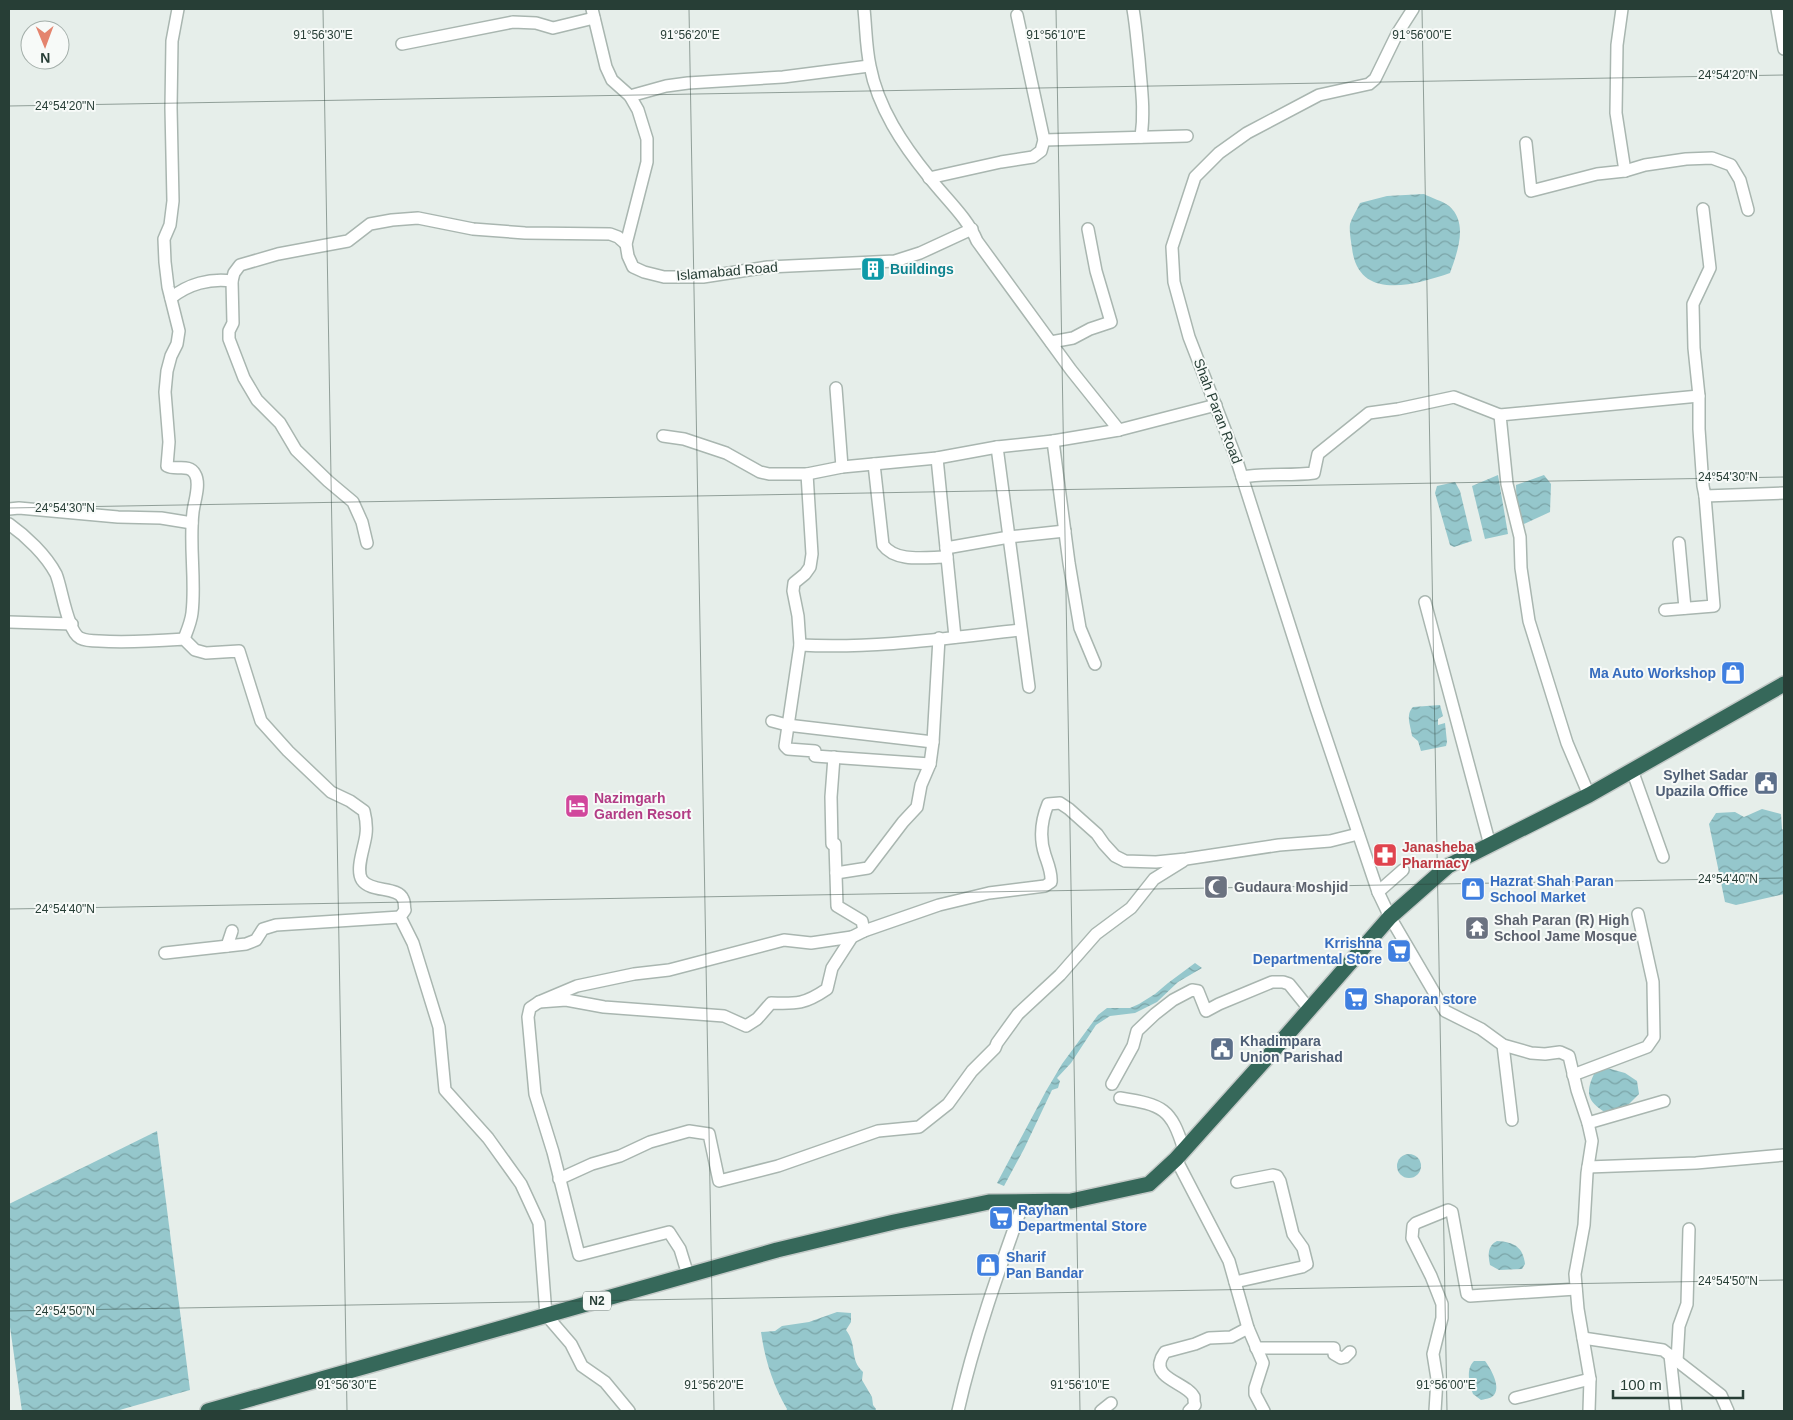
<svg xmlns="http://www.w3.org/2000/svg" width="1793" height="1420" font-family="Helvetica,sans-serif">
  <style>
    .water { fill: url(#water-waves) }
    .lines { fill: none; stroke-linecap: round; stroke-linejoin: round }
    .minor-casing { stroke: #a9b6b0; stroke-width: 14 }
    .highway-casing { stroke: #c3c9c7; stroke-width: 18 }
    .minor { stroke: #fff; stroke-width: 11 }
    .highway { stroke: #36685a; stroke-width: 15 }
    .ticks { fill: none; stroke: #273e36; stroke-width: 1; stroke-opacity: 0.45 }
    .labels { text-anchor: middle; dominant-baseline: central; stroke-width: 4; stroke-linejoin: round; paint-order: stroke }
    .shield { fill: #f7faf8; stroke: #657670; stroke-width: 1 }
    .shield-label { font-size: 12px; font-weight: bold; fill: #273e36 }
    .culture-label { font-size: 14px; font-weight: bold; fill: #0d838f; stroke: #f7faf8; text-anchor: start }
    .street-label { font-size: 14px; fill: #273e36; stroke: #f7faf8 }
    .shop-label { font-size: 14px; font-weight: bold; fill: #366cbe; stroke: #f7faf8; text-anchor: start }
    .service-label { font-size: 14px; font-weight: bold; fill: #4e5e75; stroke: #f7faf8; text-anchor: end }
    .hotel-label { font-size: 14px; font-weight: bold; fill: #b23c85; stroke: #f7faf8; text-anchor: start }
    .health-label { font-size: 14px; font-weight: bold; fill: #be3a42; stroke: #f7faf8; text-anchor: start }
    .worship-label { font-size: 14px; font-weight: bold; fill: #5b616d; stroke: #f7faf8; text-anchor: start }
    .ticks-label { font-size: 12px; text-anchor: middle; fill: #273e36; stroke: #f7faf8; stroke-width: 4; stroke-linejoin: round; paint-order: stroke }
  </style>
  <defs>
    <pattern id="water-waves" width="16" height="10" patternUnits="userSpaceOnUse" patternTransform="scale(1.25)"><rect width="16" height="10" fill="#95c7cc"/><path d="M0 5q4-4 8 0t8 0" fill="none" stroke="#7aa3a6"/></pattern>
  </defs>
  <rect width="100%" height="100%" fill="#e6eeea"/>
  <g class="water">
    <path d="M1424,194C1431,198 1443,201 1449,206C1469,223 1457,253 1450,273C1415,285 1358,302 1352,248C1351,241 1349,231 1350,224C1352,217 1357,210 1360,203L1387,196Z"/>
    <polygon points="1498,475 1508,534 1485,539 1472,486"/>
    <polygon points="1544,475 1551,484 1550,512 1524,524 1517,519 1516,485"/>
    <polygon points="1455,482 1460,491 1472,541 1454,547 1450,545 1435,493 1437,486"/>
    <path d="M1440,705L1443,716L1438,719V725L1445,723L1447,742L1446,746L1421,751L1418,741L1412,736C1411,726 1405,715 1413,707Z"/>
    <polygon points="1762,809 1781,814 1782,829 1784,831 1784,894 1736,905 1725,902 1709,824 1716,813 1735,812 1744,817"/>
    <polygon points="1195,963 1202,968 1178,982 1157,1002 1135,1013 1110,1016 1096,1025 1071,1063 1057,1078 1060,1081 1058,1088 1052,1090 1024,1149 1004,1186 997,1183 1046,1091 1062,1064 1098,1015 1107,1008 1130,1008 1139,1004 1155,994 1168,983"/>
    <path d="M1607,1068L1625,1073L1637,1081L1639,1094L1629,1104L1608,1114C1589,1103 1584,1095 1594,1074Z"/>
    <polygon points="157,1131 190,1390 116,1411 22,1411 9,1320 9,1204"/>
    <circle cx="1409" cy="1166" r="12"/>
    <path d="M1497,1241C1514,1242 1523,1247 1525,1264L1522,1269L1499,1270L1490,1265C1488,1255 1487,1246 1497,1241Z"/>
    <path d="M837,1312L851,1313V1322L846,1330C858,1346 849,1359 863,1372L862,1380L872,1397L873,1405L876,1409L875,1411H786L787,1409C773,1385 765,1360 761,1332L775,1331L782,1326L809,1322Z"/>
    <path d="M1474,1361H1485C1491,1369 1502,1388 1493,1396C1490,1399 1484,1399 1481,1400L1473,1394C1470,1384 1465,1370 1474,1361Z"/>
  </g>
  <g class="lines">
    <defs>
      <g id="minor">
        <path d="M178,9L172,41L171,108L173,201L170,225L164,239L165,262L168,287L179,331L177,344L171,356L167,371L165,392L169,442L167,466C176,471 189,463 195,474C201,484 194,502 193,512C189,546 196,580 192,613C191,622 187,631 184,639"/>
        <polyline points="592,9 606,67 612,80 630,96 638,110 647,139 647,162 626,244 628,256 633,267 644,272 664,277 703,277 768,267 895,261 920,253 972,229"/>
        <path d="M864,9C866,28 866,48 870,66C878,108 903,145 929,177C945,198 967,217 977,241L1071,370L1119,430"/>
        <path d="M1133,9C1136,26 1137,42 1139,59C1141,86 1145,110 1141,137"/>
        <polyline points="1413,9 1397,34 1375,79 1369,84 1319,95 1247,133 1219,153 1195,177 1172,247 1174,282 1189,337 1236,458 1316,708 1378,892 1390,917 1445,1011 1481,1029 1503,1045 1531,1053 1545,1054 1560,1052 1569,1056 1577,1090 1588,1123 1592,1141 1587,1173 1584,1225 1575,1274 1578,1309 1590,1379 1589,1411"/>
        <polyline points="1777,9 1784,49"/>
        <polyline points="402,44 513,22 536,23 553,28 594,18"/>
        <polyline points="630,96 666,86 688,83 783,77 869,66"/>
        <polyline points="1044,140 1187,136"/>
        <polyline points="1526,143 1531,191 1597,174 1625,171 1616,113 1617,45 1622,9"/>
        <polyline points="1625,171 1645,165 1686,159 1712,158 1731,165 1740,180 1748,210"/>
        <polyline points="929,178 1001,162 1033,157 1041,151 1044,140 1017,15"/>
        <polyline points="1703,209 1710,268 1693,304 1694,348 1699,396 1699,429 1703,486 1705,496 1784,493"/>
        <path d="M171,298C188,284 210,278 232,281"/>
        <polyline points="1051,342 1073,338 1090,329 1111,322 1096,271 1088,229"/>
        <polyline points="836,388 842,467"/>
        <polyline points="663,436 684,439 726,453 760,472 769,474 807,474 842,467 937,458 997,447 1053,441 1119,430 1216,405"/>
        <polyline points="1053,441 1069,563 1080,628 1095,664"/>
        <polyline points="997,447 1029,687"/>
        <polyline points="937,458 955,637"/>
        <path d="M874,464L883,545C896,563 927,557 947,557"/>
        <polyline points="807,474 812,554 810,567 805,574 794,583 793,591 798,616 800,645 785,746 788,749 815,751 815,756 930,764"/>
        <path d="M1242,477C1266,473 1290,476 1314,473L1318,454L1369,413L1398,409L1454,397L1500,415"/>
        <polyline points="9,509 19,508 118,517 161,518 192,523"/>
        <path d="M9,524C26,536 46,555 56,574C62,588 67,631 80,638C86,641 93,641 99,641C128,643 155,641 184,639L195,650L206,653L239,651L261,721L288,751L331,792L350,801L364,811C366,819 367,826 366,834C365,846 355,869 362,880C371,893 398,886 403,899C405,902 404,907 405,910L400,917L413,943L439,1027L445,1090L488,1138L521,1184L539,1223L546,1315L571,1344L582,1366L605,1382L629,1411"/>
        <polyline points="367,543 362,522 353,502 328,481 296,450 280,423 257,400 244,378 229,339 229,331 233,323 232,281 234,273 240,265 278,254 348,241 370,224 392,220 418,218 473,229 525,233 610,234 618,237 626,244"/>
        <polyline points="1679,543 1685,608"/>
        <polyline points="946,548 1009,537 1065,531"/>
        <polyline points="1425,602 1490,845"/>
        <polyline points="1665,610 1714,606 1705,496"/>
        <polyline points="9,622 72,624"/>
        <path d="M800,645C874,649 948,638 1021,630"/>
        <polyline points="772,721 787,725 933,742"/>
        <polyline points="834,757 831,797 832,844 835,844 837,906 862,921 864,931"/>
        <polyline points="1632,770 1663,857"/>
        <polyline points="1589,795 1567,743 1529,621 1521,568 1520,537 1507,484 1500,415 1699,396"/>
        <polyline points="836,873 868,868 903,822 917,807 921,785 930,764 933,742 939,638"/>
        <polyline points="1378,892 1403,870"/>
        <polyline points="227,946 232,931"/>
        <polyline points="165,953 246,944 256,940 263,929 276,925 400,917"/>
        <path d="M539,1002L566,1000L604,1007L724,1016L746,1026L757,1019L771,1003C797,1004 805,1004 827,989L832,968L852,937L864,931L939,905L989,893L1045,886L1051,882C1052,873 1048,864 1045,855C1039,837 1041,821 1048,804L1060,803L1069,809L1097,834L1104,844L1115,856L1125,861L1156,862L1186,859L1279,845L1330,841L1358,834"/>
        <polyline points="1503,1045 1512,1120"/>
        <polyline points="1573,1075 1647,1047 1654,1037 1653,982 1638,914"/>
        <polyline points="1112,1084 1133,1046 1137,1031 1155,1014 1173,1000 1192,990 1198,991 1206,1011 1219,1004 1272,982 1283,982 1289,984 1310,1010"/>
        <path d="M1120,1098C1163,1105 1171,1108 1184,1150"/>
        <polyline points="1588,1123 1664,1101"/>
        <polyline points="1176,1159 1229,1261 1248,1328 1263,1363 1255,1388 1255,1394 1264,1411"/>
        <polyline points="1588,1167 1696,1163 1784,1155"/>
        <polyline points="559,1179 592,1164 620,1156 650,1142 689,1131 709,1134 719,1181 778,1166 878,1131 919,1127 948,1104 972,1071 995,1048 997,1043 1018,1014 1060,975 1096,934 1131,908 1154,879 1183,861"/>
        <polyline points="688,1275 680,1249 669,1232 579,1255 553,1152 535,1094 528,1017 530,1008 539,1002 577,986 634,974 669,970 784,940 811,943 852,937"/>
        <polyline points="1235,1282 1302,1267 1307,1264 1303,1248 1293,1234 1280,1181 1277,1176 1273,1175 1237,1182"/>
        <polyline points="1583,1338 1663,1350 1721,1395 1728,1411"/>
        <polyline points="1256,1348 1334,1348 1334,1354 1341,1358 1345,1357 1350,1352"/>
        <polyline points="1670,1355 1676,1411"/>
        <polyline points="1677,1361 1679,1326 1687,1304 1689,1229"/>
        <polyline points="1515,1398 1590,1379"/>
        <path d="M958,1411C974,1340 999,1270 1024,1201"/>
        <polyline points="1101,1411 1111,1403"/>
        <path d="M1189,1411L1195,1405C1194,1405 1194,1398 1194,1397C1187,1383 1153,1379 1161,1359C1162,1356 1164,1354 1165,1352L1195,1344L1209,1338L1231,1337L1248,1328"/>
        <polyline points="1435,1411 1437,1379 1433,1354 1442,1318 1442,1304 1431,1276 1412,1238 1413,1226 1416,1223 1448,1210 1452,1212 1467,1294 1470,1296 1576,1289"/>
      </g>
      <polyline id="highway" points="208,1411 777,1250 894,1222 989,1202 1071,1201 1149,1184 1176,1159 1272,1052 1390,917 1448,866 1589,795 1784,684"/>
    </defs>
    <use href="#minor" class="minor-casing"/>
    <use href="#highway" class="highway-casing"/>
    <use href="#minor" class="minor"/>
    <use href="#highway" class="highway"/>
  </g>
  <path class="ticks" d="M323,9L347,1411M689,9L714,1411M1056,9L1080,1411M1422,9L1447,1411M9,106L1784,75M9,508L1784,477M9,909L1784,878M9,1311L1784,1280"/>
  <defs>
    <symbol id="building-square" viewBox="-11 -11 22 22"><rect x="-9" y="-9" width="18" height="18" rx="4" fill="#0f9aa8" stroke="#f7faf8"/><path d="M-4-6H4V6H1V3H-1V6H-4ZM-2.5-4.3h1.7v1.8h-1.7ZM.8-4.3h1.7v1.8H.8ZM-2.5-1h1.7V.8h-1.7ZM.8-1h1.7V.8H.8Z" fill="#fff"/></symbol>
    <symbol id="shop-square" viewBox="-11 -11 22 22"><rect x="-9" y="-9" width="18" height="18" rx="4" fill="#3f7fe0" stroke="#f7faf8"/><path d="M-5-2.5h2.3a2.7 3.5 0 0 1 5.4 0H5L5.5 6h-11ZM-1.5-2.5h3a1.5 2.3 0 0 0-3 0Z" fill="#fff"/></symbol>
    <symbol id="civic-square" viewBox="-11 -11 22 22"><rect x="-9" y="-9" width="18" height="18" rx="4" fill="#5c6f8a" stroke="#f7faf8"/><path d="M-.6-6.5H3V-4.5H.6V-3L4-1V1h2V6H-6V1h2V-1L-.6-3ZM-1.2 2.5V6h2.4V2.5Z" fill="#fff"/></symbol>
    <symbol id="hotel-square" viewBox="-11 -11 22 22"><rect x="-9" y="-9" width="18" height="18" rx="4" fill="#d1479c" stroke="#f7faf8"/><path d="M-6-4.5h1.5V1H6V5H4.5V3h-9V5H-6ZM-4 0a1.8 1.8 0 1 1 3.6 0ZM.5 0V-2.5h3Q6-2.5 6 0Z" fill="#fff"/></symbol>
    <symbol id="pharmacy-square" viewBox="-11 -11 22 22"><rect x="-9" y="-9" width="18" height="18" rx="4" fill="#e0444e" stroke="#f7faf8"/><path d="M-2-6h4v4h4v4h-4v4h-4v-4h-4v-4h4Z" fill="#fff"/></symbol>
    <symbol id="mosque-square" viewBox="-11 -11 22 22"><rect x="-9" y="-9" width="18" height="18" rx="4" fill="#6b7280" stroke="#f7faf8"/><path d="M3.5-4.9A6 6 0 1 0 3.5 4.9A5 5 0 1 1 3.5-4.9Z" fill="#fff"/></symbol>
    <symbol id="temple-square" viewBox="-11 -11 22 22"><rect x="-9" y="-9" width="18" height="18" rx="4" fill="#6b7280" stroke="#f7faf8"/><path d="M0-6L5-2H3V0L6.5 2.5H4V6H1.5V3h-3V6H-4V2.5H-6.5L-3 0V-2H-5Z" fill="#fff"/></symbol>
    <symbol id="supermarket-square" viewBox="-11 -11 22 22"><rect x="-9" y="-9" width="18" height="18" rx="4" fill="#3f7fe0" stroke="#f7faf8"/><path d="M-6-5.5h2.5l.6 2H6L4.5 2H-2.5L-4.4-4H-6ZM-1.5 3.2a1.3 1.3 0 1 0 .1 0ZM3 3.2a1.3 1.3 0 1 0 .1 0Z" fill="#fff"/></symbol>
  </defs>
  <g fill-rule="evenodd">
    <use href="#building-square" x="859" y="255" width="28" height="28"/>
    <use href="#shop-square" x="1719" y="659" width="28" height="28"/>
    <use href="#civic-square" x="1752" y="769" width="28" height="28"/>
    <use href="#hotel-square" x="563" y="792" width="28" height="28"/>
    <use href="#pharmacy-square" x="1371" y="841" width="28" height="28"/>
    <use href="#mosque-square" x="1202" y="873" width="28" height="28"/>
    <use href="#shop-square" x="1459" y="875" width="28" height="28"/>
    <use href="#temple-square" x="1463" y="914" width="28" height="28"/>
    <use href="#supermarket-square" x="1385" y="937" width="28" height="28"/>
    <use href="#supermarket-square" x="1342" y="985" width="28" height="28"/>
    <use href="#civic-square" x="1208" y="1035" width="28" height="28"/>
    <use href="#supermarket-square" x="987" y="1204" width="28" height="28"/>
    <use href="#shop-square" x="974" y="1251" width="28" height="28"/>
  </g>
  <g class="labels">
    <rect class="shield" x="583" y="1291.5" width="28" height="19" rx="4"/>
    <g class="shield-label">
      <text x="597" y="1301">N2</text>
    </g>
    <g class="culture-label">
      <text x="890" y="269">Buildings</text>
    </g>
    <g class="street-label">
      <text transform="translate(727 271) rotate(-5)">Islamabad Road</text>
      <text transform="translate(1218 411) rotate(69)">Shah Paran Road</text>
    </g>
    <g class="shop-label">
      <text x="1716" y="673" text-anchor="end">Ma Auto Workshop</text>
      <text x="1490" y="881">Hazrat Shah Paran<tspan x="1490" dy="16">School Market</tspan></text>
      <text x="1382" y="943" text-anchor="end">Krrishna<tspan x="1382" dy="16">Departmental Store</tspan></text>
      <text x="1374" y="999">Shaporan store</text>
      <text x="1018" y="1210">Rayhan<tspan x="1018" dy="16">Departmental Store</tspan></text>
      <text x="1006" y="1257">Sharif<tspan x="1006" dy="16">Pan Bandar</tspan></text>
    </g>
    <g class="service-label">
      <text x="1748" y="775">Sylhet Sadar<tspan x="1748" dy="16">Upazila Office</tspan></text>
      <text x="1240" y="1041" text-anchor="start">Khadimpara<tspan x="1240" dy="16">Union Parishad</tspan></text>
    </g>
    <g class="hotel-label">
      <text x="594" y="798">Nazimgarh<tspan x="594" dy="16">Garden Resort</tspan></text>
    </g>
    <g class="health-label">
      <text x="1402" y="847">Janasheba<tspan x="1402" dy="16">Pharmacy</tspan></text>
    </g>
    <g class="worship-label">
      <text x="1234" y="887">Gudaura Moshjid</text>
      <text x="1494" y="920">Shah Paran (R) High<tspan x="1494" dy="16">School Jame Mosque</tspan></text>
    </g>
  </g>
  <g class="ticks-label">
    <text x="323" y="39">91°56'30"E</text>
    <text x="690" y="39">91°56'20"E</text>
    <text x="1056" y="39">91°56'10"E</text>
    <text x="1422" y="39">91°56'00"E</text>
    <text x="1728" y="79">24°54'20"N</text>
    <text x="65" y="110">24°54'20"N</text>
    <text x="1728" y="481">24°54'30"N</text>
    <text x="65" y="512">24°54'30"N</text>
    <text x="1728" y="883">24°54'40"N</text>
    <text x="65" y="913">24°54'40"N</text>
    <text x="1728" y="1285">24°54'50"N</text>
    <text x="65" y="1315">24°54'50"N</text>
    <text x="347" y="1389">91°56'30"E</text>
    <text x="714" y="1389">91°56'20"E</text>
    <text x="1080" y="1389">91°56'10"E</text>
    <text x="1446" y="1389">91°56'00"E</text>
  </g>
  <rect width="1793" height="1420" fill="none" stroke="#273e36" stroke-width="20"/>
  <g transform="translate(45 45) rotate(179)"><circle r="24" fill="#f7faf8" stroke="#a4afaa"/>
  <path d="M0-4L9 19L0 12L-9 19Z" fill="#e4846e"/>
  <text y="-8" font-size="14" font-weight="bold" text-anchor="middle" fill="#273e36">N</text>
  </g>
  <path d="M1613 1390v8h130v-8" fill="none" stroke="#273e36" stroke-width="2.5"/>
  <text x="1620" y="1390" font-size="15" fill="#273e36" stroke="#f7faf8" stroke-width="4" paint-order="stroke">100 m</text>
</svg>
